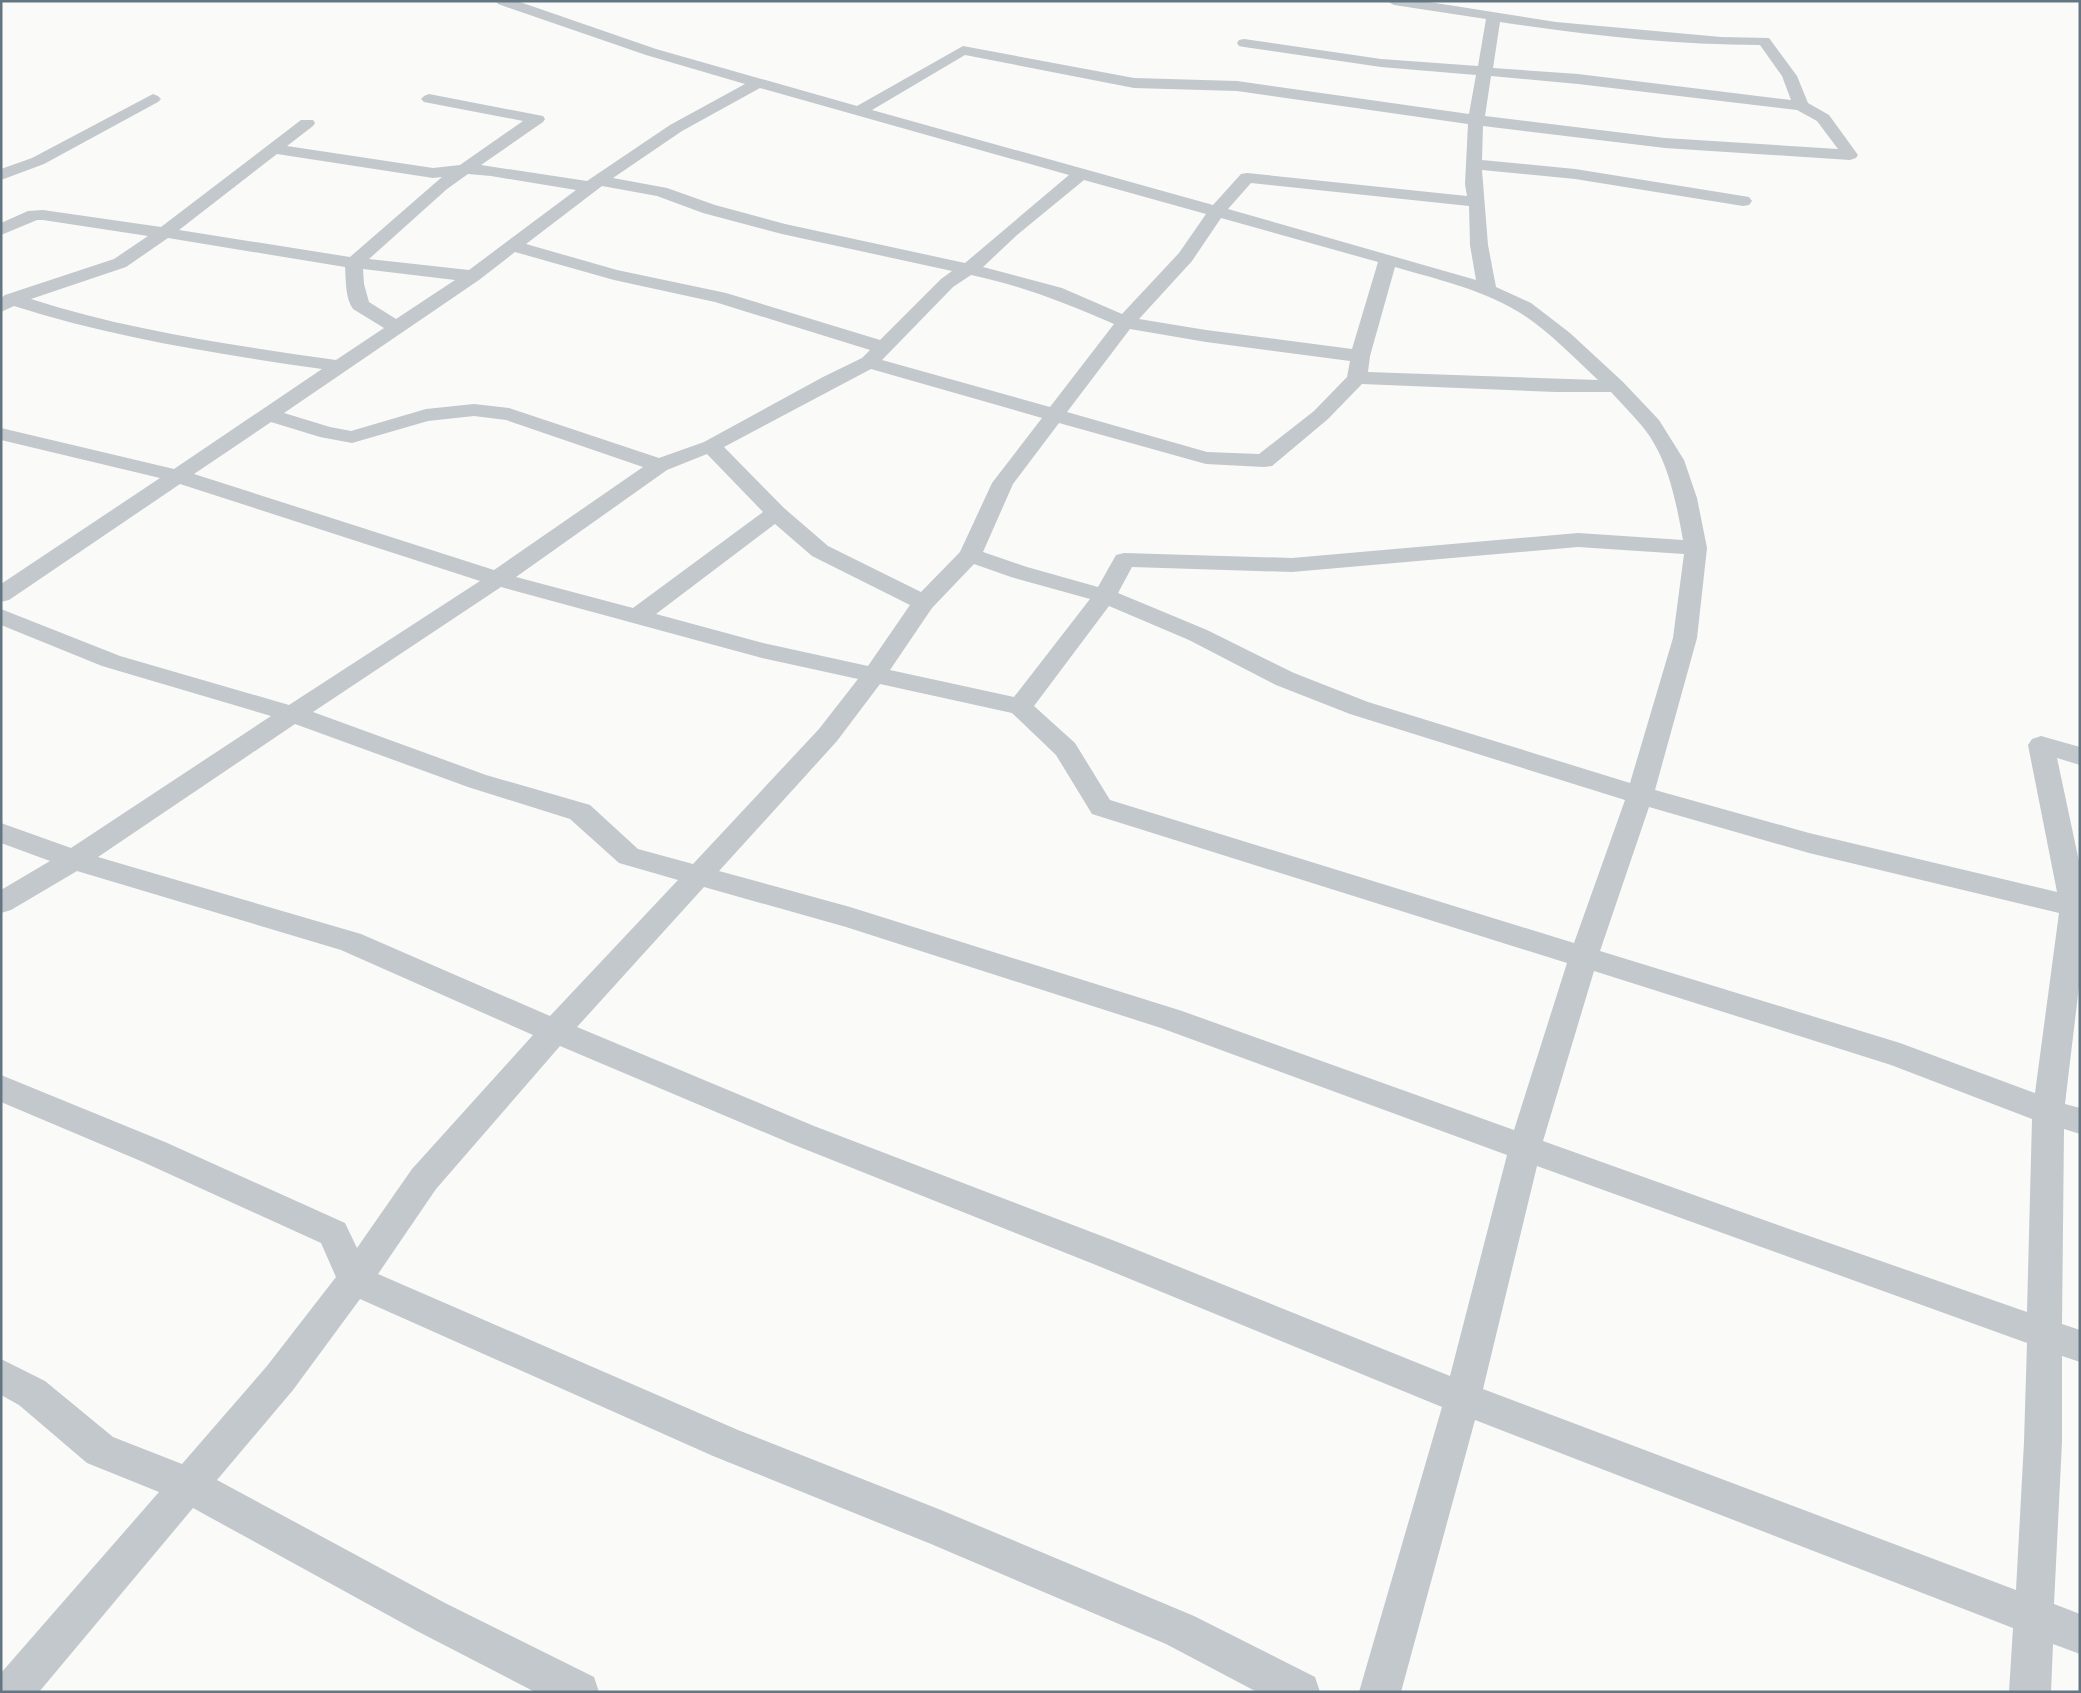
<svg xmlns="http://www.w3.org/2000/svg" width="2081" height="1693" font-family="'Nunito Sans',sans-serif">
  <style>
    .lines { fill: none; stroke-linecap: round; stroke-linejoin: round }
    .minor { fill: #c3c8cc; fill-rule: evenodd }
  </style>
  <rect width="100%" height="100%" fill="#fafaf8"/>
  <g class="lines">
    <g class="minor">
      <path d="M496,1H517L656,49L857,106L963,46L1134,78L1237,81L1469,114L1476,75L1381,67L1244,47L1239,46L1237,43L1239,40L1244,39L1381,59L1478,66L1486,19L1394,5L1387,1H1423L1556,22L1721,37L1769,38L1797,76L1808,103L1829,115L1858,155L1856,158L1850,160L1665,148L1483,126L1482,160L1575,169L1743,196L1749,197L1752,201L1749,205L1743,206L1575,179L1482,170L1488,245L1496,287L1531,303L1570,333L1623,382L1659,420L1684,460L1697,498L1707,548L1697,638L1655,790L1809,833L2057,892L2028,745L2032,739L2041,736L2080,747V765L2057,758L2080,866V978L2065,1104L2080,1108V1134L2064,1129L2062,1324L2080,1330V1362L2062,1356V1442L2054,1604L2080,1614V1654L2053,1644L2051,1692H2009L2013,1628L1475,1420L1401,1692H1359L1442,1407L1096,1265L792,1144L560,1046L436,1189L378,1274L738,1430L941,1510L1194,1616L1315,1677L1320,1692H1257L1166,1644L931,1544L713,1456L360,1299L293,1390L217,1480L445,1603L594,1677L599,1692H535L417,1631L193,1508L39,1692H1V1673L159,1492L87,1463L19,1405L1,1395V1359L45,1381L113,1437L182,1464L267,1366L336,1277L321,1243L143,1162L1,1102V1075L165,1142L345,1223L357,1248L412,1169L533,1035L341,950L77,871L11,910L1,913V890L50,861L1,843V823L71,848L271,716L102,666L1,625V609L120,656L289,705L480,581L180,484L9,600L1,602V584L160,478L1,440V428L174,469L322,369C218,354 114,338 14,306L1,312V298L5,295L114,259L148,236L43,220H37L1,235V223L28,211L43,210L161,227L301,120H313L315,123L313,126L287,146L433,168L460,165L523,121L424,102L421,99L424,96L429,94L543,116L545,119L543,122L481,165L587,181L670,125L745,84L646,55L498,4ZM1500,22C1585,35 1673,45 1760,45L1782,76L1791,100L1578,74L1493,68ZM965,55L1134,88L1237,91L1468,124L1465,184L1467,196L1247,173L1241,174L1213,205L872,110ZM1491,76L1578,84L1797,110L1817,121L1838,149L1665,138L1485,116ZM760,88L1069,175L965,263L785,224L715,205L667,188L613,178L682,131ZM277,154L433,178L442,177L350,257L179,230ZM468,174L491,176L576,190L469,270L369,259L447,189ZM1084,180L1206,214L1179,253L1122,314L1062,288L983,267L1017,235ZM1251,183L1469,206L1470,245L1476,280L1228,209ZM602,186L657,196L703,213L782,234L952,271L941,279L880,340L726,293L617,270L526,244ZM1221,218L1378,262L1352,349L1206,330L1139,319L1192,261ZM168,238L345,267C346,280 345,298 353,309L384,328L336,360C233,345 130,331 31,299L126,267ZM515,252L614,280L715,302L870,350L862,358L823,377L704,442L659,458L509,408L474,404L426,409L351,431L330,427L284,413L479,280ZM1395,267C1436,279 1480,289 1517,311C1546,328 1573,357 1598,380L1368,372L1370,356ZM363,269L455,280L396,319L369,302L364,284ZM971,275C1023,286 1065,303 1114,324L1050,407L882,360L953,287ZM1130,329L1206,342L1350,361L1347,377L1314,411L1259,454L1207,452L1067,412ZM871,369L1042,418L992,483L960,552L921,592L828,546L784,508L724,447ZM1362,384L1556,392H1611C1621,403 1632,414 1642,426C1668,457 1676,501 1683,540L1578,533L1292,558L1124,553L1116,555L1098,587L1027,567L983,552L1013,484L1059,423L1206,464L1264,467L1272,466L1328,419ZM474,416L506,420L643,467L494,570L194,474L271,422L320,437L352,443L428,421ZM707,454L763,512L633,608L516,577L667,470ZM775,524L812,556L910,605L868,666L763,643L656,614ZM1578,547L1684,554L1673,638L1630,783L1368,702L1294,673L1207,630L1118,593L1132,567L1292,572ZM974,564L1011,577L1090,599L1014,697L890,670L932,608ZM501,587L762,658L858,679L819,729L693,864L638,849L590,805L486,775L313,712ZM1109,606L1189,640L1276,685L1350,714L1625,800L1574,943L1110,800L1075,743L1034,706ZM880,684L1012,713L1056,755L1092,814L1567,963L1514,1130L1182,1011L850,907L719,871L837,741ZM295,724L468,787L570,819L619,863L678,880L550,1016L361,934L98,857ZM1649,807L1809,853L2059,913L2035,1093L1900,1043L1600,951ZM704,887L846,927L1161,1028L1507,1155L1450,1376L1120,1243L814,1126L577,1027ZM1594,971L1891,1065L2032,1119L2027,1312L1792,1230L1543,1141ZM1537,1166L2027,1343L2024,1442L2016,1590L1483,1389Z"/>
      <polygon points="153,94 158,96 161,99 158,102 44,164 1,180 1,169 32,158"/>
    </g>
  </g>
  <rect width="2081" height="1693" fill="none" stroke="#657683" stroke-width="5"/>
</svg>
